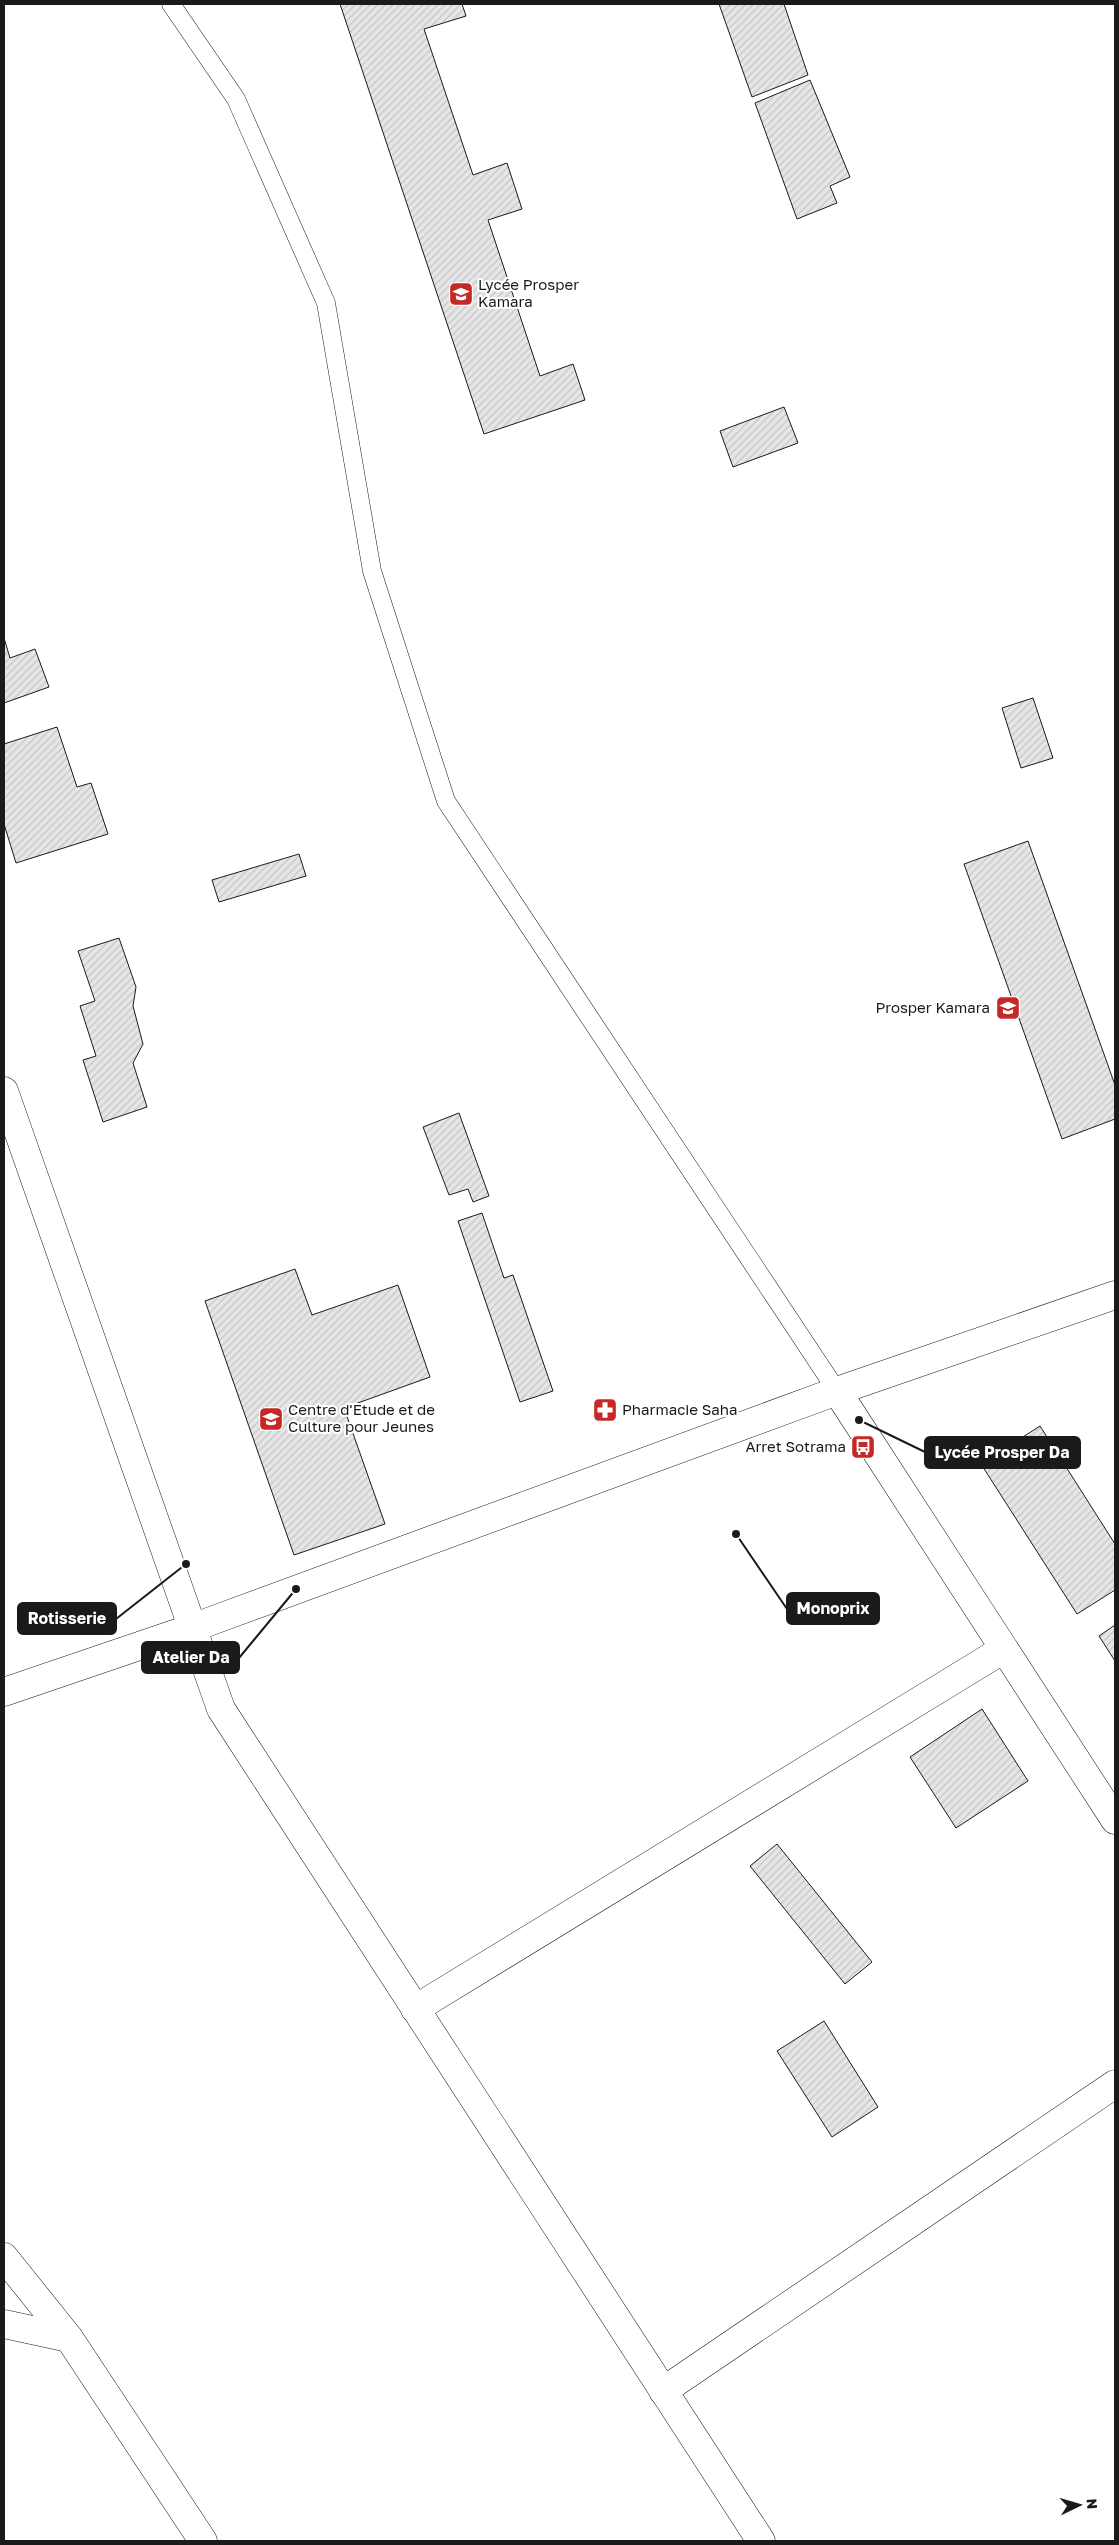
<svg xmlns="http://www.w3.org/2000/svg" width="1119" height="2545" font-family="'Golos Text',sans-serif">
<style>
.building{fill:url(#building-hatch);stroke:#1a1a1a}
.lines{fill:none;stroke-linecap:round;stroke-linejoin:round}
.service-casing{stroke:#1a1a1a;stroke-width:19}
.minor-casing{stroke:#1a1a1a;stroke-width:29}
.tertiary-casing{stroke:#1a1a1a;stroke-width:29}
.service{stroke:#fff;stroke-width:18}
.minor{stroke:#fff;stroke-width:28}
.tertiary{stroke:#fff;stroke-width:28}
.labels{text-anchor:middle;stroke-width:4;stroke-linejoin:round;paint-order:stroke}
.poi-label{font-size:15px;fill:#1a1a1a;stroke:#fff;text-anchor:start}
.leader{fill:none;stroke:#1a1a1a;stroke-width:2}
.callout-dot{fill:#1a1a1a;stroke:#fff;stroke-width:2}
.callout{fill:#1a1a1a;stroke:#1a1a1a;stroke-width:2}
.callout-label{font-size:16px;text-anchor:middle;font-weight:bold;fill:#fff}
</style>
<defs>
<pattern id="building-hatch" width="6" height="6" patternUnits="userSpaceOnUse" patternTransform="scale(1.25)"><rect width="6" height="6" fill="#e6e6e6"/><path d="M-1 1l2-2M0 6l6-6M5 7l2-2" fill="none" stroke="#c5c5c5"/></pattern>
</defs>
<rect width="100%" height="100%" fill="#fff"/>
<g class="building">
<polygon points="340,4 462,4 466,16 424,29 473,175 507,163 522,209 488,220 540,376 573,364 585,400 484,434"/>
<polygon points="719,4 784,4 808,75 752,97"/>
<polygon points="810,80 850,177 830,186 837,203 797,219 755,103"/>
<polygon points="784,407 798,443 733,467 720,431"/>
<polygon points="4,638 10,658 35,649 49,687 4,703"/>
<polygon points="1033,698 1053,758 1021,768 1002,708"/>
<polygon points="57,727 77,787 91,783 108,834 16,863 4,824 4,744"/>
<polygon points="1028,841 1115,1085 1115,1119 1062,1139 964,864"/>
<polygon points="299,854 306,876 219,902 212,880"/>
<polygon points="119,938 136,987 133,1006 143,1044 133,1063 147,1107 103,1122 83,1060 96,1056 80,1006 95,1001 78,951"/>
<polygon points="459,1113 489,1196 473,1202 468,1189 449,1195 423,1127"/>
<polygon points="482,1213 504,1278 513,1275 553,1391 520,1402 458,1221"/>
<polygon points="295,1269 312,1315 398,1285 430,1377 344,1408 385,1524 294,1555 205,1301"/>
<polygon points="1040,1426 1115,1544 1115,1590 1077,1614 981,1464"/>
<polygon points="1115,1625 1115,1661 1099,1636"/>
<polygon points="982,1709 1028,1781 956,1828 910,1757"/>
<polygon points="777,1844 872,1962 845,1984 750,1866"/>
<polygon points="824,2021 878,2107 832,2137 777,2051"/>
</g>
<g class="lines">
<defs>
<polyline id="service" points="171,4 236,99 326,303 372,571 446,801 837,1391"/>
<g id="minor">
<polyline points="4,1091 221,1709 761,2541"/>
<polyline points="837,1391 1115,1295"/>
<polyline points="415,2009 1004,1649"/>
<polyline points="4,2257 69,2338 203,2541"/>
<polyline points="4,2324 69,2338"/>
<polyline points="663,2391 1115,2084"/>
</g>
<polyline id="tertiary" points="4,1692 192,1628 837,1391 1115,1820"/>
</defs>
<use href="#service" class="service-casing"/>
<use href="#minor" class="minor-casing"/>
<use href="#tertiary" class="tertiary-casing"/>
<use href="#service" class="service"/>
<use href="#minor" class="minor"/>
<use href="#tertiary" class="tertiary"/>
</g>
<defs>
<symbol id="school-square" viewBox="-11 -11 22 22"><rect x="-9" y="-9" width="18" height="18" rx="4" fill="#c62828" stroke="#fff"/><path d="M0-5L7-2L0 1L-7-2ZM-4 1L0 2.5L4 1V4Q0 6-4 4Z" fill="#fff"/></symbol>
<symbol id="pharmacy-square" viewBox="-11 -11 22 22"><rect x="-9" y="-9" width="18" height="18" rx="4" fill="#c62828" stroke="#fff"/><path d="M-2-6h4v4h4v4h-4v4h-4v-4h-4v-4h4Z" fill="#fff"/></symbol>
<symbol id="bus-square" viewBox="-11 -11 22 22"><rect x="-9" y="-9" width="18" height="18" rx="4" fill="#c62828" stroke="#fff"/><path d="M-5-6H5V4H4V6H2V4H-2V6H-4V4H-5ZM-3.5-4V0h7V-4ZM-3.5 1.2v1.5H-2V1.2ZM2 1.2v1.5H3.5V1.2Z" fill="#fff"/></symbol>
</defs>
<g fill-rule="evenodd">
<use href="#school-square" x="447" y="280" width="28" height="28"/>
<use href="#school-square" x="994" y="994" width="28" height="28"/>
<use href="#pharmacy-square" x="591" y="1396" width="28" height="28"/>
<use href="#school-square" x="257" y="1405" width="28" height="28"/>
<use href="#bus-square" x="849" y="1433" width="28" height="28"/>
</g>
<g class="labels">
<g class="poi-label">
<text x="478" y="290">Lycée Prosper<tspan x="478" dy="17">Kamara</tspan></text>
<text x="990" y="1013" text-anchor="end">Prosper Kamara</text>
<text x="288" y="1415">Centre d'Etude et de<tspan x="288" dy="17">Culture pour Jeunes</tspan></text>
<text x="622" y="1415">Pharmacie Saha</text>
<text x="846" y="1452" text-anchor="end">Arret Sotrama</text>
</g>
</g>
<path class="leader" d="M859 1420L925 1452M736 1534L787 1609M186 1564L116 1619M296 1589L239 1658"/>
<g class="callout-dot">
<circle cx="859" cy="1420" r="5"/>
<circle cx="736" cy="1534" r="5"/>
<circle cx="186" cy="1564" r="5"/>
<circle cx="296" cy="1589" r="5"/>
</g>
<g class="callout">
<rect x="925" y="1437" width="155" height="31" rx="5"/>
<rect x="787" y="1593" width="92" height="31" rx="5"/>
<rect x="18" y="1603" width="98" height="31" rx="5"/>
<rect x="142" y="1642" width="97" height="31" rx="5"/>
</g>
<g class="callout-label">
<text x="1002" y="1458">Lycée Prosper Da</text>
<text x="833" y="1614">Monoprix</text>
<text x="67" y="1624">Rotisserie</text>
<text x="191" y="1663">Atelier Da</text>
</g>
<rect width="1119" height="2545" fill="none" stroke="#1a1a1a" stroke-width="10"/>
<g transform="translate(1079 2505) rotate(85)" stroke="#ffffff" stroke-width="4" paint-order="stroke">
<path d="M0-4L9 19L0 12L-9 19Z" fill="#1a1a1a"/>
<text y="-8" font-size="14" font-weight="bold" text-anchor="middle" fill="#1a1a1a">N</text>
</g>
</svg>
